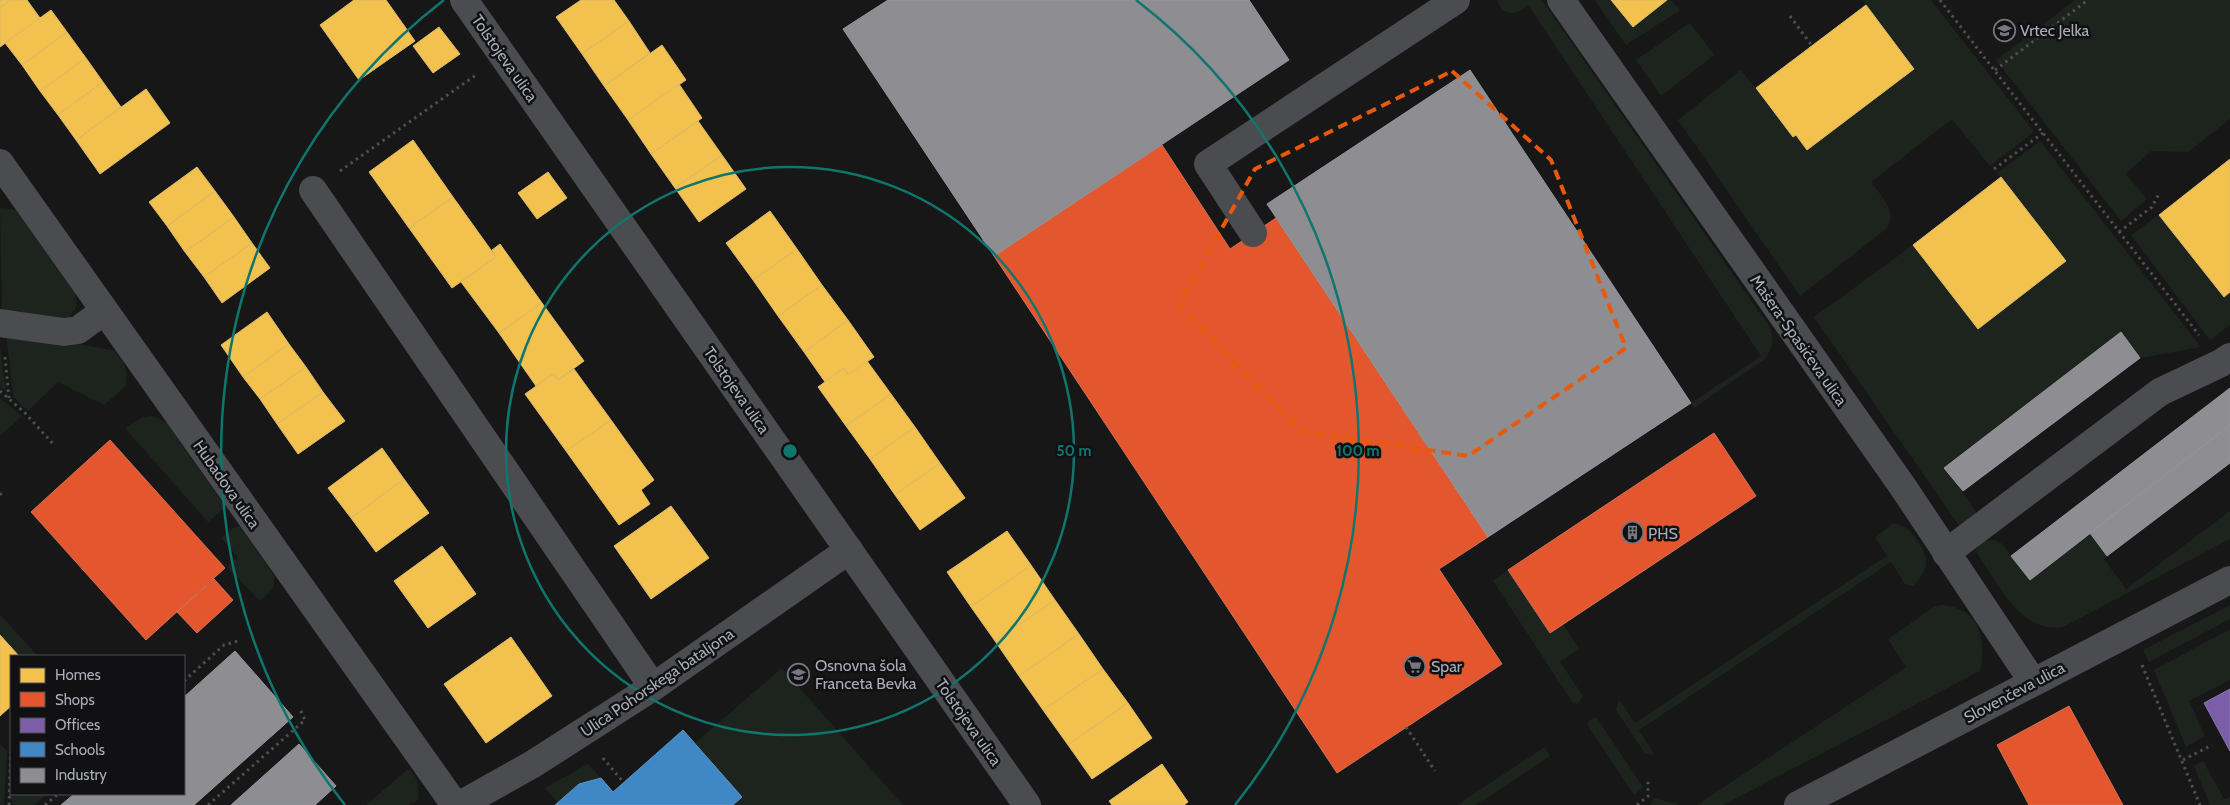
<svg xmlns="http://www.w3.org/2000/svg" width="2230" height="805" font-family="Cabin,sans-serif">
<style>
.green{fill:#1d241e}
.homes{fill:#f2c14e;stroke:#dcbb6e}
.shops{fill:#e4572e;stroke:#d27157}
.offices{fill:#7b5ea7;stroke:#8876ac}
.schools{fill:#3f88c5;stroke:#5e93c1}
.industry{fill:#8d8d92;stroke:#95979d}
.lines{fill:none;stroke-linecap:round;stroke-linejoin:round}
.path{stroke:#4d4e52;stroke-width:3;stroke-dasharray:2.5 4;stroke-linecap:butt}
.minor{stroke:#4b4c50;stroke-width:28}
.marked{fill:none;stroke:#e8590c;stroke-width:4;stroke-dasharray:10 6;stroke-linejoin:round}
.ring{fill:none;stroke:#0f766e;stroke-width:2.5}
.labels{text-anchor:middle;stroke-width:5;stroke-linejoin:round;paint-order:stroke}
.poi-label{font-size:16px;fill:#a8adb8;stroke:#111113;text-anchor:start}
.street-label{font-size:16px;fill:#a8adb8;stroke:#111113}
.centre{fill:#0f766e;stroke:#111113;stroke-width:2.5}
.ring-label{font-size:15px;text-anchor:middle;font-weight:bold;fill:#0f766e;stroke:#111113;stroke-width:5;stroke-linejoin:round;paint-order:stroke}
</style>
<rect width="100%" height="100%" fill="#171717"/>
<g class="green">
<path d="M1497 0H1542L1771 329C1774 341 1772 349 1765 359L1694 408 1691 403 1761 356 1528 5C1517 16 1503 17 1497 0Z"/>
<polygon points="1595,0 1611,0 1633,27 1667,0 1670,0 1680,10 1626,45"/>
<path d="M1862 0H1931L2034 132 1990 166 1952 119 1871 182C1881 196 1899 212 1886 229L1800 296 1678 120 1741 70 1793 137 1796 135 1807 150 1914 69Z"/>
<polygon points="2075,0 2230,0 2230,119 2188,152 2151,151 2126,174 2147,199 2121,221 1996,60"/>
<polygon points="1690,23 1714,55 1661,96 1636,60"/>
<polygon points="2040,141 2201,347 2140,358 2120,333 1945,467 1978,515 1960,527 1814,317 1913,245 1978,329 2066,261 1997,173"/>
<polygon points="0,208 15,209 75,293 77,305 68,319 2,314"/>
<polygon points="2159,215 2224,297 2230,292 2230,325 2210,340 2131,235"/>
<path d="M6 332 113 350C125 360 128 371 126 386L104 405 58 382 28 411 13 396Z"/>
<polygon points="0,346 6,391 0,387"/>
<polygon points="0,398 22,416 0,436"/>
<polygon points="151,416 158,418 167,423 222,502 222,510 208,522 125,428 143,417"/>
<path d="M2230 511V539L2063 627C2021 635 1995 579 1975 550L1983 541 1995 540 2001 543 2030 580 2090 533 2107 556 2104 559 2126 589Z"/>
<path d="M1893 523C1905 526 1911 530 1918 541 1930 559 1929 570 1913 586L1905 584 1891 562 1639 730 1654 754 1651 755 1644 752 1616 710 1619 699 1635 723 1887 556 1875 538Z"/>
<polygon points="236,526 240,527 275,577 273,588 260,601 227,567 238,557 221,538"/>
<polygon points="1508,570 1550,633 1563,624 1579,649 1560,662 1583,696 1578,704 1573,703 1493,581"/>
<path d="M1941 605C1979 607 1987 638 1980 671L1723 805H1697L1906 667 1888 639 1934 607Z"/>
<polygon points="2230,605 2230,619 2149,662 2143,650"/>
<polygon points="0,615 38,656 19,656 0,635"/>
<polygon points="2230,629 2230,680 2189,701 2205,736 2186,747 2154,670"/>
<polygon points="782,668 903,805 733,805 742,797 695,743"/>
<polygon points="1594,718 1597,718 1643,787 1634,795 1588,726 1589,721"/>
<polygon points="0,744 7,751 4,805 0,805"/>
<polygon points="1545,747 1550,756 1476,805 1457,805"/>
<polygon points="2203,761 2224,799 2230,797 2230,805 2210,805 2194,766"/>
<polygon points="588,764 601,778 558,802 545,788"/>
<path d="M407 770H410C419 778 419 789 418 800L408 805H366Z"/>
<polygon points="11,792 11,794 47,794 34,805 14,805 11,801"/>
<polygon points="1654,798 1680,805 1650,805"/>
</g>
<g class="homes">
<polygon points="0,0 10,0 0,8"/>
<polygon points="10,0 27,0 40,18 0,47 0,8"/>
<polygon points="354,0 386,0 415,41 359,80 320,25"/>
<polygon points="581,0 614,0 629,21 582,54 556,17"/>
<polygon points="1611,0 1667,0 1633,27"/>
<polygon points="1866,5 1914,69 1807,150 1796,135 1793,137 1756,88"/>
<polygon points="51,10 67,32 22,65 5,43"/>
<polygon points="629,21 650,53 604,86 582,54"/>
<polygon points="439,27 460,54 433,73 413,46"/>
<polygon points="67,32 86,58 40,91 22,65"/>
<polygon points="662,45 686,80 628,120 604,86"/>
<polygon points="86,58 103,82 58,115 40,91"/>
<polygon points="103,82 121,107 76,140 58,115"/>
<polygon points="679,84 702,118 651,154 628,120"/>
<polygon points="146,89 170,123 100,174 76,140"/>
<polygon points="698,121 722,155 675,188 651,154"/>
<polygon points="413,140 453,197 409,228 369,172"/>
<polygon points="722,155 746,189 699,222 675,188"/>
<polygon points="2230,159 2230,292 2224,297 2159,215"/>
<polygon points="197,167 215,191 167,226 149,202"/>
<polygon points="548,172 567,198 537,219 518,193"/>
<polygon points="2001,177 2066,261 1978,329 1913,245"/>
<polygon points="215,191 234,217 185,252 167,226"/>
<polygon points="453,197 496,257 452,288 409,228"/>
<polygon points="770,211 797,249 753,280 726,243"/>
<polygon points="234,217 252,243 204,277 185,252"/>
<polygon points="252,243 270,268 222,303 204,277"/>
<polygon points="500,244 542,303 499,333 461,282 496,257 492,250"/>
<polygon points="797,249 822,285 778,316 753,280"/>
<polygon points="822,285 848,320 804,352 778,316"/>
<polygon points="542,303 584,361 558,380 553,374 536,386 499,333"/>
<polygon points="267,312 289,344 243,377 221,345"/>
<polygon points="848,320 874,357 848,375 844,368 825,382 804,352"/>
<polygon points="289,344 306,367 260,399 243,377"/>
<polygon points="867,361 891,394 846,426 818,387 844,368 848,375"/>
<polygon points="306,367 323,392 277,424 260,399"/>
<polygon points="574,369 611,420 566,451 525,394 553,374 558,380"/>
<polygon points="323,392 345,421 298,454 277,424"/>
<polygon points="891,394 915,427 870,459 846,426"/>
<polygon points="611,420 654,480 641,490 650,504 619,525 566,451"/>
<polygon points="915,427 940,463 895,495 870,459"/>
<polygon points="382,448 404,479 351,518 328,488"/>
<polygon points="940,463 965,498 920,530 895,495"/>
<polygon points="404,479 429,513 376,552 351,518"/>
<polygon points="671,506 709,558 651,599 614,546"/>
<polygon points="1007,531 1031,565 971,607 947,572"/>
<polygon points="442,546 476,594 428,628 394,581"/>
<polygon points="1031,565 1055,600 995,641 971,607"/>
<polygon points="1055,600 1079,634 1019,676 995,641"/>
<polygon points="1079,634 1103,669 1043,710 1019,676"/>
<polygon points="0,635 19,656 11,656 11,706 0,716"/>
<polygon points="511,637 552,696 486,743 444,684"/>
<polygon points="1103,669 1128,703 1068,745 1043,710"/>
<polygon points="1128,703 1152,738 1092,779 1068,745"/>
<polygon points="1162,764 1188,802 1184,805 1112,805 1109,801"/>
</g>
<g class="shops">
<polygon points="1162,145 1230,249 1276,218 1488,537 1439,569 1502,664 1337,773 994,256"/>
<polygon points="1714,433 1756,496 1550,633 1508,570"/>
<polygon points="110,440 225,568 146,640 31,512"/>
<polygon points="214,579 233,600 197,633 177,612"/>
<polygon points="2069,706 2123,805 2029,805 1997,745"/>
</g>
<polygon class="offices" points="2230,689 2230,751 2204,703"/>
<polygon class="schools" points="683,730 742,797 733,805 555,805 579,784 601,778 613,792"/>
<g class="industry">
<polygon points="888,0 1249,0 1289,60 994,256 843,29"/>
<polygon points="1470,70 1691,403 1488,537 1267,204"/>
<polygon points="2121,332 2140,358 1963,491 1944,468"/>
<polygon points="2230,388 2230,425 2030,580 2011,556"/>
<polygon points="2230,425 2230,463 2107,556 2090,533"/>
<polygon points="235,651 293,717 194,805 61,805 74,794 184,794 184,697"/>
<polygon points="299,744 336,786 315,805 231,805"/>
</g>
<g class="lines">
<g class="path">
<polyline points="1940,0 2199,335"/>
<polyline points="1790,16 1812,46"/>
<polyline points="1995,70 2088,0"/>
<polyline points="1994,169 2043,133"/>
<polyline points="340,171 476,75"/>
<polyline points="2119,232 2152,207 2160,192"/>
<polyline points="5,357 9,398"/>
<polyline points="0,391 25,413 55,446"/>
<polyline points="0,493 2,496"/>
<polyline points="2142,665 2200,805"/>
<polyline points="184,681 224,645 238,641"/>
<polyline points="1406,727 1435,771"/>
<polyline points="603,758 624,783"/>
<polyline points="2183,760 2212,745"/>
<polyline points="9,805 11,752"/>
<polyline points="45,805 58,794"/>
<polyline points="208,805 305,720 300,709"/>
<polyline points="1637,805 1648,796 1648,778"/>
</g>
<g class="minor">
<polyline points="464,0 1027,805"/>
<polyline points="1561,0 1903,487 2033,682"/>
<polyline points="0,163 455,805"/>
<polyline points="313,190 653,687"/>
<polyline points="1253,233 1208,164 1456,0"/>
<polyline points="0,323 64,332 78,330 104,311"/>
<polyline points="1946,553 2160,392 2221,363 2230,357"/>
<polyline points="460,805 533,764 653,687 849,550"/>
<polyline points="1798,805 2230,580"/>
</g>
</g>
<path class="marked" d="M1452 71 1551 160 1626 348 1468 456 1301 431 1179 305 1255 169Z"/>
<g class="ring">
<circle cx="790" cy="451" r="284"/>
<path d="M345 805A568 568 0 0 1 444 0M1136 0A568 568 0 0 1 1235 805"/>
</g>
<defs>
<symbol id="school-ring" viewBox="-11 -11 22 22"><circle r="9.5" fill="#111113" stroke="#757880" stroke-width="1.5"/><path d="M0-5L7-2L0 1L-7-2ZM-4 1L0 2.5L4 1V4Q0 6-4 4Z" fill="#757880"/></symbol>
<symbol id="building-ring" viewBox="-11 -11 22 22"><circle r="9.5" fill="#111113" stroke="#757880" stroke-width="1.5"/><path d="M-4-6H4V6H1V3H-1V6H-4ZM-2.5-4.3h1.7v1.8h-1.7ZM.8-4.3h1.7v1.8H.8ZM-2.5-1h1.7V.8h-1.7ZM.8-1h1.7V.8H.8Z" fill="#757880"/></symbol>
<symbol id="supermarket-ring" viewBox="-11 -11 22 22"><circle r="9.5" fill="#111113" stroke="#757880" stroke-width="1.5"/><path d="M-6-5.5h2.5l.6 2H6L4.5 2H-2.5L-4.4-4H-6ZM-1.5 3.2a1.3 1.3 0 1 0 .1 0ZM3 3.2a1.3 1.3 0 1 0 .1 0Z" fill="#757880"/></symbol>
</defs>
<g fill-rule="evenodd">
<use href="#school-ring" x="1992" y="18" width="25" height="25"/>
<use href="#building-ring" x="1620" y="520" width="25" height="25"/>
<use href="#supermarket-ring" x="1402" y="654" width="25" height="25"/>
<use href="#school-ring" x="786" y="662" width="25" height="25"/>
</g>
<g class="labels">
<g class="poi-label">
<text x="2020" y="36">Vrtec Jelka</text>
<text x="1648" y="539">PHS</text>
<text x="815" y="671">Osnovna šola<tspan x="815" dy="18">Franceta Bevka</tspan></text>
<text x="1431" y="672">Spar</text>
</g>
<g class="street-label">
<text transform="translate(505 58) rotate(55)" y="6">Tolstojeva ulica</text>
<text transform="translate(1799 340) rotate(55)" y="6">Mašera-Spasićeva ulica</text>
<text transform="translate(737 390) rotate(55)" y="6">Tolstojeva ulica</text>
<text transform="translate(227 484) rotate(55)" y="6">Hubadova ulica</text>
<text transform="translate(657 682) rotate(-34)" y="6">Ulica Pohorskega bataljona</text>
<text transform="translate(2014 692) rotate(-28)" y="6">Slovenčeva ulica</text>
<text transform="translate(969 722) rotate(55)" y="6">Tolstojeva ulica</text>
</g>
</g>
<circle cx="790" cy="451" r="8" class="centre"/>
<g class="ring-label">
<text x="1074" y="456">50 m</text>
<text x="1358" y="456">100 m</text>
</g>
<rect x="10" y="655" width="175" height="140" fill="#111113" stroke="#4d4f55"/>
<rect x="20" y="668" width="25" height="15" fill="#f2c14e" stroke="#4d4f55"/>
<text x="55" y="680" font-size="15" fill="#a8adb8">Homes</text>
<rect x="20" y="692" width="25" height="15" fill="#e4572e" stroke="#4d4f55"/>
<text x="55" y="705" font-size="15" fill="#a8adb8">Shops</text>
<rect x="20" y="718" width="25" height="15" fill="#7b5ea7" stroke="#4d4f55"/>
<text x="55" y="730" font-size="15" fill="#a8adb8">Offices</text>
<rect x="20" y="742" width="25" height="15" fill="#3f88c5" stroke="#4d4f55"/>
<text x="55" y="755" font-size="15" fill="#a8adb8">Schools</text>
<rect x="20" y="768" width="25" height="15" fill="#8d8d92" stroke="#4d4f55"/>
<text x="55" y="780" font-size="15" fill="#a8adb8">Industry</text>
</svg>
